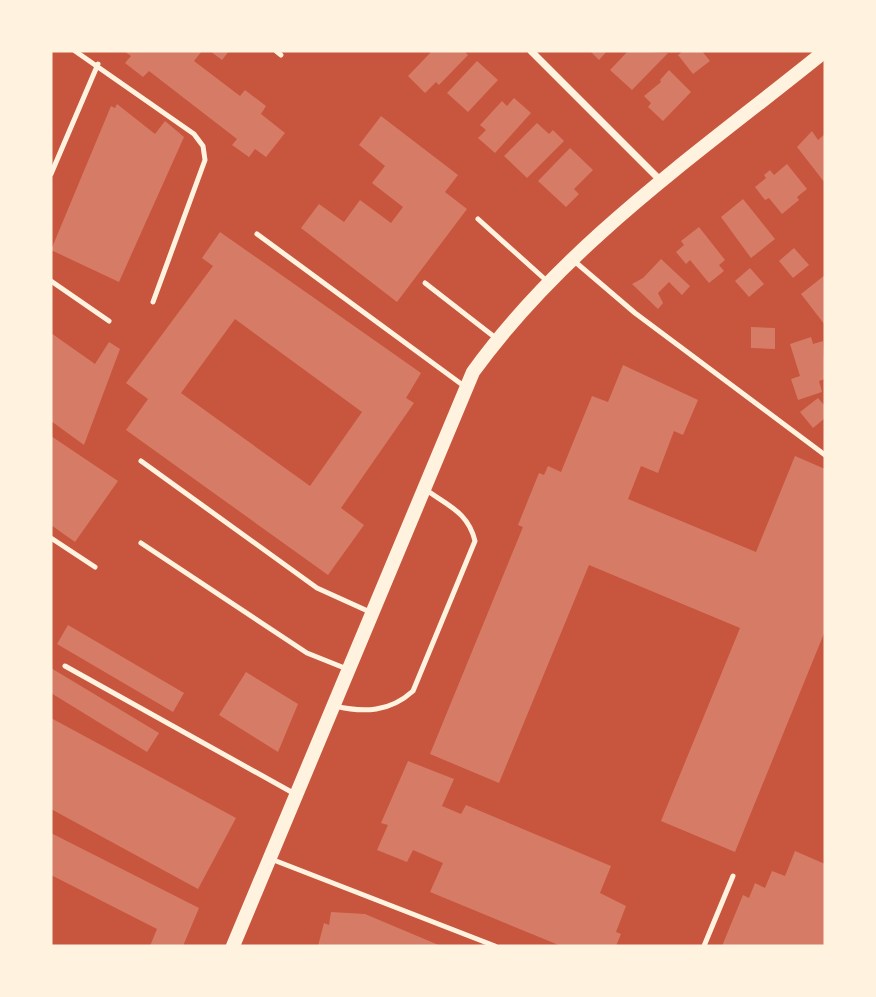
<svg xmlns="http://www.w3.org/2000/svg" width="876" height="997" font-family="Bitter,serif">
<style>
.building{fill:#d67c66;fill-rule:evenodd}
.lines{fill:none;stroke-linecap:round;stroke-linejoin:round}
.service{stroke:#fff3e0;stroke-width:5}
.minor{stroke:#fff3e0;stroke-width:7}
.secondary{stroke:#fff3e0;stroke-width:14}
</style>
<rect width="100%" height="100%" fill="#c8553d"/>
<g class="building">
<polygon points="124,51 202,51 194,61 240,96 245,90 266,106 261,114 285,133 266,157 255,149 249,157 232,145 237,139 149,71 143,77 125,63 131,56"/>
<polygon points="210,51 229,51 222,60"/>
<polygon points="432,51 464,51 468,55 439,85 436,82 425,93 408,76"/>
<polygon points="590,51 607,51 599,60"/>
<polygon points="628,51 668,53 632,90 610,70"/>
<polygon points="683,51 702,51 710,61 693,74 678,55"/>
<polygon points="477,61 498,80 468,112 447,93"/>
<polygon points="669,70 691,92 663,121 648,107 651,103 644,96 661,82 660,80"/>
<polygon points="514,98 531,113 495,153 478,138 486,130 480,125 502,101 507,106"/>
<polygon points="117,104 155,134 165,121 184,137 119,282 51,250 111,106 115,108"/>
<polygon points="381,116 458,175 445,192 467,209 397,302 301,228 319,204 344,222 360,200 391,223 403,207 372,183 385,166 359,145"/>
<polygon points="537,123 549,134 553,130 564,141 527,178 504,156"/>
<polygon points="812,131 818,140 825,134 825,183 797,147"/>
<polygon points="570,148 593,170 574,189 579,194 566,207 538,181"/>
<polygon points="787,164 807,189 797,197 799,200 782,214 769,198 765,200 755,187 766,178 764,175 770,170 774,175"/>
<polygon points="743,199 775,239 751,258 721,217"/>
<polygon points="699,227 725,260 719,265 724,271 709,283 690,260 686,264 676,252 684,245 681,241"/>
<path d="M220 232 421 373 406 398 414 403 341 508 364 525 328 575 126 430 148 399 126 383 213 266 202 258ZM235 319 362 412 310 486 181 393Z"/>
<polygon points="794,248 809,265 793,278 779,261"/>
<polygon points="661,259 690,286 682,295 669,282 658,293 663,303 658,309 632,284 643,278"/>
<polygon points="750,268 764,284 749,297 735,281"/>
<polygon points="825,275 825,325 801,294"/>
<polygon points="751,327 775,328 775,349 751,348"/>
<polygon points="51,333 95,364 109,342 120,349 84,445 51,421"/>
<polygon points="811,337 813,344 823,341 825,379 819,381 822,392 798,400 791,379 800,376 790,344"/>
<polygon points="623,365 698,400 683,435 674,431 658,473 641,466 628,499 756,552 795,456 825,469 825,631 735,852 661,821 740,628 589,565 499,783 430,754 523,527 518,525 539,473 544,475 548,466 561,472 592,396 608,402"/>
<polygon points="818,398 825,406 825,418 813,428 800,412"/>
<polygon points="51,436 118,481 75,542 51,525"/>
<polygon points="68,625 184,693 173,712 57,644"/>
<polygon points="51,668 159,733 147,752 51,693"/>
<polygon points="246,672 298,704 278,752 219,715"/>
<polygon points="51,718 236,818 198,889 51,809"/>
<polygon points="408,761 454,779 442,806 461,814 466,805 611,866 600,893 626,906 616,932 621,934 616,946 561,946 430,892 443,863 413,850 407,862 377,850 388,825 381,823"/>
<polygon points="51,833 199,908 183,946 150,946 157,929 51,875"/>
<polygon points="795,851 825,864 825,946 722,946 743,895 749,898 755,883 765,888 772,871 785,876"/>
<polygon points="331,912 365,914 441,946 318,946 324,923 329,925"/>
</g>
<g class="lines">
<g class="service">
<polyline points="75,51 194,134 203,146 205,160 153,302"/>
<polyline points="276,51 281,55"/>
<polyline points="51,174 98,64"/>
<polyline points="478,219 548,282"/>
<polyline points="257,234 464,386"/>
<polyline points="573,260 635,313 825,455"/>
<polyline points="51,281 109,321"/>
<polyline points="425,283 497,339"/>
<polyline points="141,461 317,588 370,612"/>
<polyline points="51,538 95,567"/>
<polyline points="141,543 307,653 347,669"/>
<polyline points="65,666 295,794"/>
<path d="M335 706C364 713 390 712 413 691L475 541C468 512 448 506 425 489"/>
<polyline points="271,859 495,946"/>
<polyline points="704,946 733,876"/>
</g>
<polyline class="minor" points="531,51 662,182"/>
<path class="secondary" d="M233 946 473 372C566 243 703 150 825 51"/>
</g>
<rect width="876" height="997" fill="none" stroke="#fff3e0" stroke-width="105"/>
</svg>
